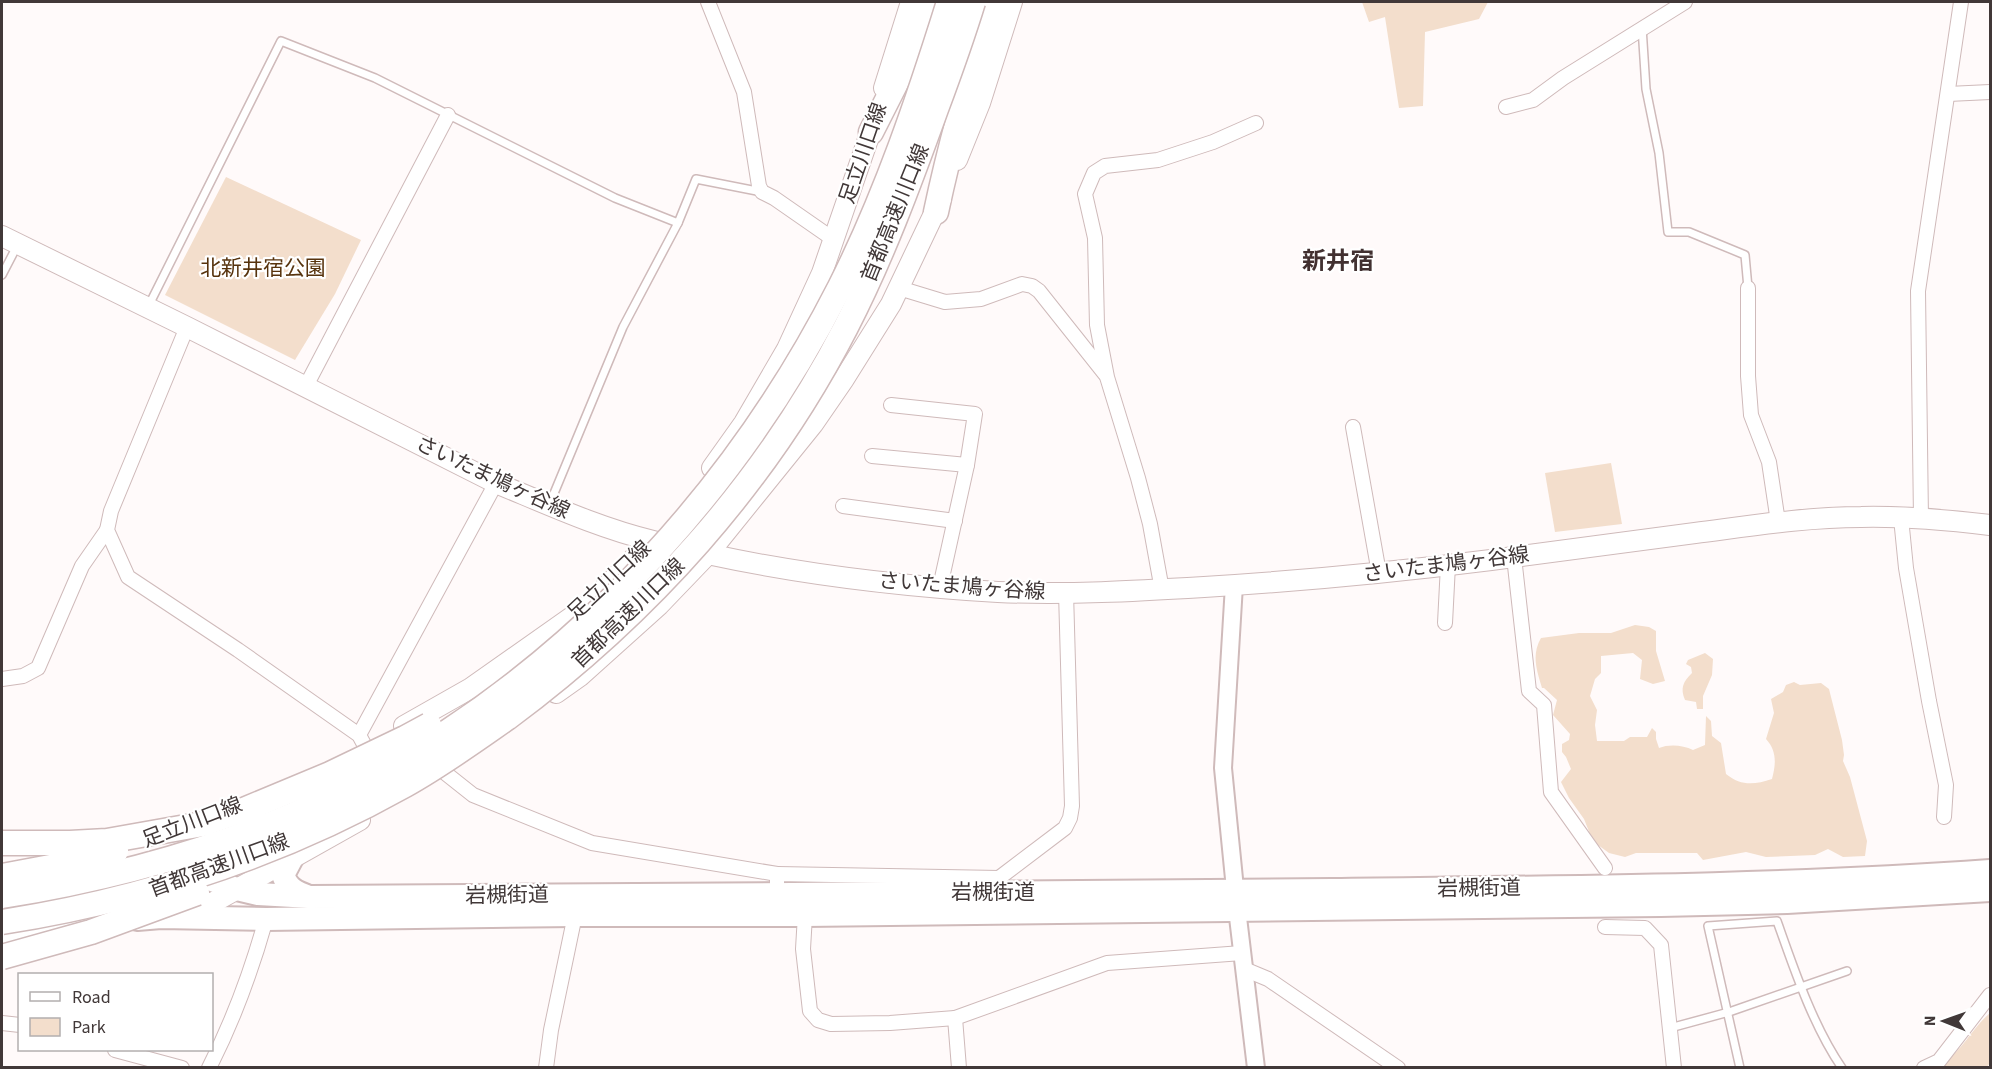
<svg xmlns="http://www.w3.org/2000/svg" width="1992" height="1069" font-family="'Source Sans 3','Noto Sans JP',sans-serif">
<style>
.green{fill:#f3decc}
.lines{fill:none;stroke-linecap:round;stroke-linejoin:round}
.service-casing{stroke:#cfbaba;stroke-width:10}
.minor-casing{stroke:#cfbaba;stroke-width:16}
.tertiary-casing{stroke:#cfbaba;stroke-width:20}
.secondary-casing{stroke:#cfbaba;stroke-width:22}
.trunk-casing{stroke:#cfbaba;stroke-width:26}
.motorway-casing{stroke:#cfbaba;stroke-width:27}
.service{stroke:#fff;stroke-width:7}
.minor{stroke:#fff;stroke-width:14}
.tertiary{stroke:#fff;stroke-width:16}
.secondary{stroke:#fff;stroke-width:20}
.trunk{stroke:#fff;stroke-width:22}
.motorway{stroke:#fff;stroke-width:24}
.motorway-bridge-casing{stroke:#cfbaba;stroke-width:27;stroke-linecap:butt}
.motorway-bridge{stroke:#fff;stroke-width:24}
.labels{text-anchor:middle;stroke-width:4.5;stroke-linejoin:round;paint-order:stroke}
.street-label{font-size:21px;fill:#413838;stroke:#fff}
.park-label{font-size:21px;fill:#57330d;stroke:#fff}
.quarter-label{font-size:24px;font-weight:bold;fill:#423131;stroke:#fff}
</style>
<rect width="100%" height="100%" fill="#fffafa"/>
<g class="green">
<polygon points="1362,2 1488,2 1479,19 1425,32 1423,106 1399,108 1385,17 1369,22"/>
<polygon points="226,177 361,240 335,294 295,360 165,295"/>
<polygon points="1611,463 1622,524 1555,532 1545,473"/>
<path d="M1635 625 1649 627 1656 631V651L1665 681 1653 684 1640 679 1642 660 1633 653 1601 656V673L1595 679 1590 696 1597 710 1595 725 1597 741H1624L1630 737H1647L1652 728 1656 732V739L1659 748C1669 744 1683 745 1693 750L1705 745 1706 716 1711 721 1712 736 1721 743 1726 774C1741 786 1754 785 1772 779 1776 764 1777 751 1766 739L1774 713 1771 699 1783 692 1786 685 1794 682 1800 685 1821 683 1829 689 1831 697 1842 740 1844 755 1843 761 1850 777 1867 841 1865 856 1843 857 1828 849 1815 855 1766 857 1746 852 1703 860 1697 853H1636L1625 857 1609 853 1598 845 1590 834 1584 819 1569 798 1561 782 1571 769 1566 757 1562 752V744L1569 740 1570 734 1553 715 1557 700 1544 688H1542C1537 671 1531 655 1541 638L1579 633H1611Z"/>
<path d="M1705 653 1713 659 1712 675 1703 696V709H1697L1696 702 1685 700C1680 688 1683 682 1692 673L1691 667 1686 664 1688 660Z"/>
<path d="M1990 1013V1063L1987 1067 1935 1068C1961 1055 1970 1030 1990 1013Z"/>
</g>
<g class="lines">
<defs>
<g id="service">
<polyline points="1642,27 1646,89 1659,153 1668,232 1689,232 1745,255 1748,288"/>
<polyline points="2,275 17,246"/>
<polyline points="149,305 281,41 375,78 615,198 678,223"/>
<polyline points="550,503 623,327 678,223 696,179 762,192"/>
<polyline points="1670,1028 1729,1012 1847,971"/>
<path d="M1740 1068 1708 926 1777 921C1794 969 1813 1026 1842 1068"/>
</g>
<g id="minor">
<polyline points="708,2 744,92 759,186 762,192 774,198 833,239"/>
<polyline points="1948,94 1990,92"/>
<polyline points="1506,107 1533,100 1563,78 1685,2"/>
<polyline points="899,288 945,302 981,299 1022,284 1032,286 1039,291 1105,374"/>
<polyline points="1748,288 1748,376 1751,415 1769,462 1778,522"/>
<polyline points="187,327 111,511 107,530 128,577 238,650 359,735 366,748"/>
<polyline points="306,386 448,115"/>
<polyline points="891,405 975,414 967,465 940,587"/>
<polyline points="1353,427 1379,573"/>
<polyline points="872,456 967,465"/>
<polyline points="843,506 955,521"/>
<polyline points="1901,518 1906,568 1929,701 1946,785 1944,817"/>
<polyline points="1921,519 1918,291 1961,2"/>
<polyline points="1514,557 1529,691 1544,705 1551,792 1605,868"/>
<polyline points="1162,590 1150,524 1138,478 1107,377 1097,325 1095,238 1085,194 1094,173 1105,166 1158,160 1213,142 1256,123"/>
<polyline points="1445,623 1448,565"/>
<polyline points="2,679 23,676 38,668 82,566 107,530"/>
<polyline points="359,735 496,483"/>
<polyline points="444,772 473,795 592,843 777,874"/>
<polyline points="777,894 777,874 999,878 1065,828 1070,818 1072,806 1066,592"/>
<polyline points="805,915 803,949 810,1011 818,1020 831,1024 890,1023 955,1018"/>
<polyline points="1605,927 1645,928 1661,945 1674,1068"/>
<polyline points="1244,969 1268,979 1398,1068"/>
<polyline points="2,1023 20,1025"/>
<polyline points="115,1050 182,1068"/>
<path d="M209 1068C233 1021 252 969 266 919"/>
<polyline points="546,1068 551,1030 575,915"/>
<polyline points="959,1068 955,1018 1107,963 1242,953"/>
<polyline points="1924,1068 1939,1061 1990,995"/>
</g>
<polyline id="tertiary" points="1234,585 1223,768 1237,909 1256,1068"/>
<g id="secondary">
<polyline points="884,88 911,2"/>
<polyline points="957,160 980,103 1012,2"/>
<path d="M2 236 187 327 496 483C547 504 599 528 653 541 765 570 882 585 998 592 1067 595 1136 591 1204 587 1300 581 1396 572 1491 560 1559 551 1627 542 1695 533 1750 526 1806 517 1861 517 1905 516 1948 520 1990 525"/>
<polyline points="712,468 744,423 787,349 822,273 875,119"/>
<polyline points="556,693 580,676 659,605 708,554 813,424 844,379 891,304 941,199"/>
<polyline points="404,726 471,688 586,607 644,548"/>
<polyline points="176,913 214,902 360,820"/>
</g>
<g id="trunk">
<path d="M292 858 283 875C288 889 296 892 309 897"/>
<path d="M189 872 237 889 258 894 311 897C651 894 992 894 1332 890 1552 887 1771 887 1990 871"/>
<polyline points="137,919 161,917 266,919 575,915 805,915 1661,905 1787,902 1990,890"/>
<polyline points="2,937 48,928 98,923"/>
</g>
<g id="motorway">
<polyline points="871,132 907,61 931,2"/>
<path d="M936 212C951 141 971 71 993 2"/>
</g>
</defs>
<use href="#service" class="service-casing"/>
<use href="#minor" class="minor-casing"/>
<use href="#tertiary" class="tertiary-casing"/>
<use href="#secondary" class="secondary-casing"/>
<use href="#trunk" class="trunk-casing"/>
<use href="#motorway" class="motorway-casing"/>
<use href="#service" class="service"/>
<use href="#minor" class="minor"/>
<use href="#tertiary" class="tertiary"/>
<use href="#secondary" class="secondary"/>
<use href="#trunk" class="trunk"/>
<use href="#motorway" class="motorway"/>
<defs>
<g id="motorway-bridge">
<polyline points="2,843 70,843 107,841 203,824 246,809 330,774 405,738 429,725"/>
<polyline points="2,876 61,865 116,851"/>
<path d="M2 896C102 880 202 854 295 814 532 712 724 515 840 287 886 196 919 98 949 2"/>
<path d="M2 922C143 900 280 855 405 785 441 765 474 741 507 718 647 614 766 483 846 327 882 257 909 184 936 109 949 74 962 38 973 2"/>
<polyline points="2,957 91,932 197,893"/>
</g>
</defs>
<use href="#motorway-bridge" class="motorway-bridge-casing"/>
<use href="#motorway-bridge" class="motorway-bridge"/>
</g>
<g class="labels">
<g class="street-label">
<text transform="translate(863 153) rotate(-71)" y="7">足立川口線</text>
<text transform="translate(895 213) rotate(-68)" y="7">首都高速川口線</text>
<text transform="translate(493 477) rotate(25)" y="7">さいたま鳩ヶ谷線</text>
<text transform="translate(1446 564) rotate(-7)" y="7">さいたま鳩ヶ谷線</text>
<text transform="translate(609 580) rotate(-43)" y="7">足立川口線</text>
<text transform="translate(962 586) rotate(4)" y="7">さいたま鳩ヶ谷線</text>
<text transform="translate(628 613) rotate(-44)" y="7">首都高速川口線</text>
<text transform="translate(192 822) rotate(-21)" y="7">足立川口線</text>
<text transform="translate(219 865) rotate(-20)" y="7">首都高速川口線</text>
<text transform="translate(1479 888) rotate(-1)" y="7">岩槻街道</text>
<text x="993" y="899">岩槻街道</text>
<text transform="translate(507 895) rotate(-1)" y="7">岩槻街道</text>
</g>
<g class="park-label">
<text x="263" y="275">北新井宿公園</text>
</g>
<g class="quarter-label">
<text x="1338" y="269">新井宿</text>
</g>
</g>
<rect width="1992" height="1069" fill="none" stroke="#413838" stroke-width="6"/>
<rect x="18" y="973" width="195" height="78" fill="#ffffff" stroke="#b3afaf" stroke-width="1.5"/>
<rect x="30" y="992" width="30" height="9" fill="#ffffff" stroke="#b3afaf" stroke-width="1.5"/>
<text x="72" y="1003" font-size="18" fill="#413838">Road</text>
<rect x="30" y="1018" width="30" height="18" fill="#f3decc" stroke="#b3afaf" stroke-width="1.5"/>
<text x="72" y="1033" font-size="18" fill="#413838">Park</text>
<g transform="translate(1944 1021) rotate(271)" stroke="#ffffff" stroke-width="4.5" paint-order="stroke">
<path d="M0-4.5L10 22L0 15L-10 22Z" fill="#413838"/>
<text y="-9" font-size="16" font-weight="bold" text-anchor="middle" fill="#413838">N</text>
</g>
</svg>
